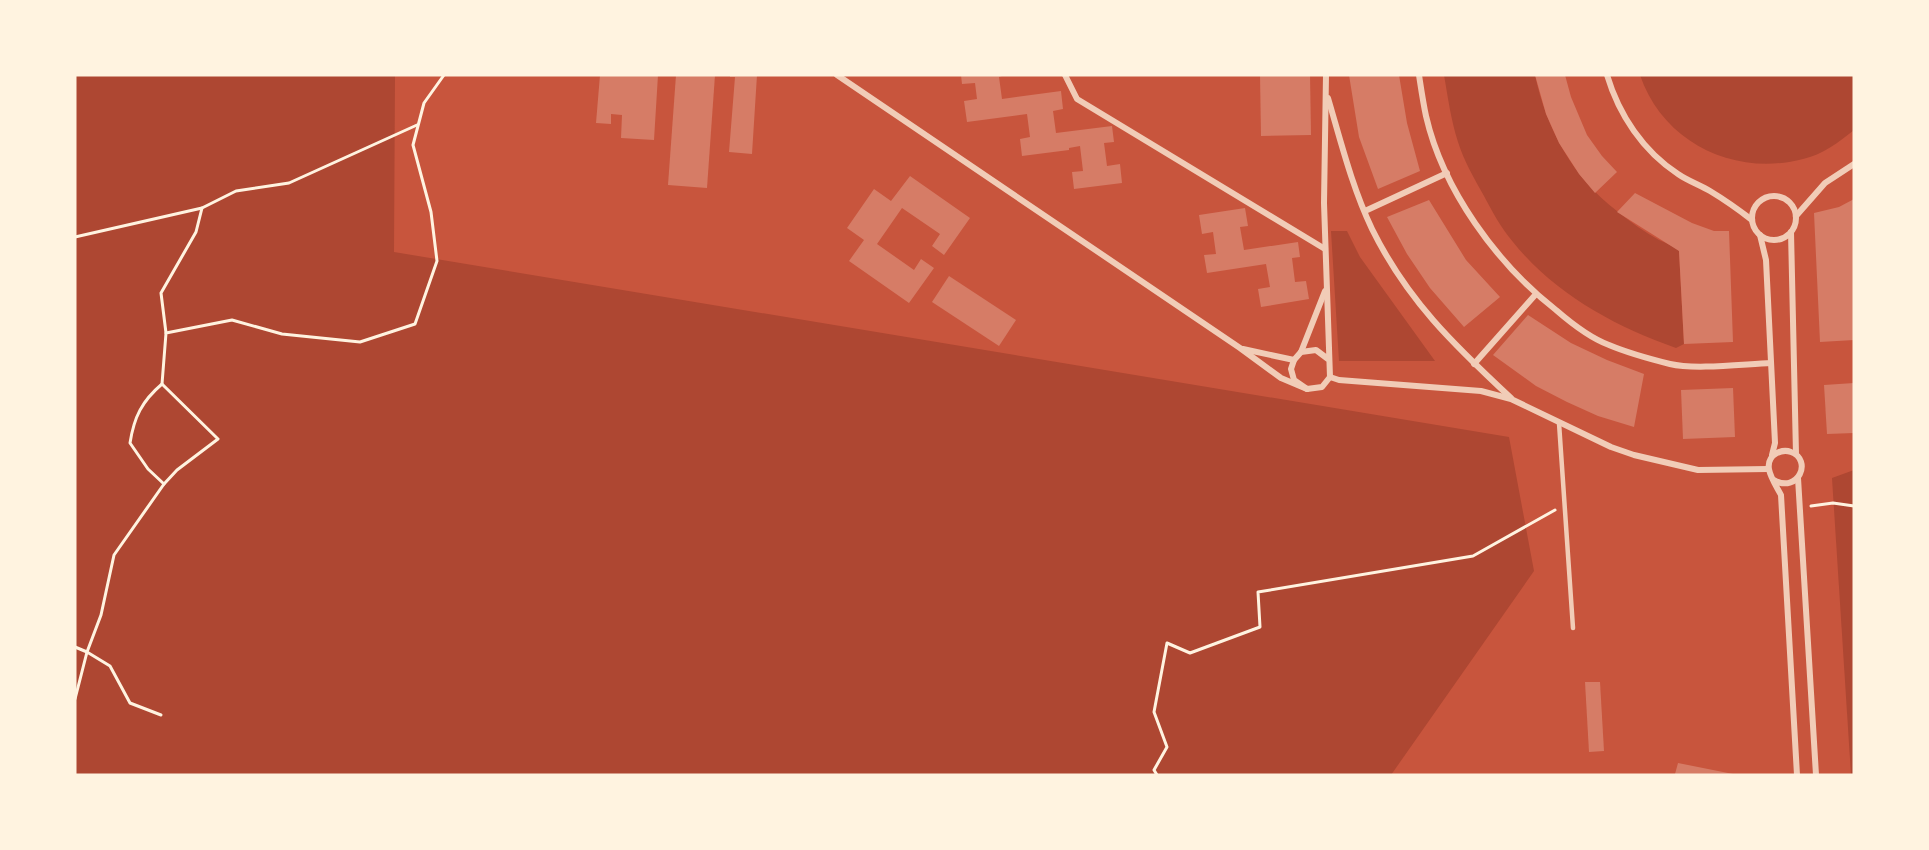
<svg xmlns="http://www.w3.org/2000/svg" width="1929" height="850" font-family="'Work Sans',sans-serif">
<style>
.green{fill:#ae4732}
.building{fill:#d67c66}
.lines{fill:none;stroke-linecap:round;stroke-linejoin:round}
.path{stroke:#fff3e0;stroke-width:3}
.service{stroke:#f1ccb7;stroke-width:4.5}
.minor{stroke:#f1ccb7;stroke-width:6}
</style>
<rect width="100%" height="100%" fill="#c8553d"/>
<g class="green">
<polygon points="75,75 395,75 394,252 1509,437 1534,571 1391,775 75,775"/>
<path d="M1444 75H1535C1546 128 1573 178 1617 211 1630 222 1645 232 1659 240 1666 243 1673 246 1679 251L1684 344 1676 348C1614 326 1555 294 1513 242 1501 228 1492 211 1484 196 1474 178 1464 161 1458 142 1451 120 1448 98 1444 75Z"/>
<path d="M1640 75H1854V130C1839 142 1822 155 1803 159 1735 177 1663 143 1640 75Z"/>
<polygon points="1331,231 1347,231 1360,257 1435,361 1339,361"/>
<polygon points="1854,470 1854,775 1851,775 1832,478"/>
</g>
<g class="building">
<polygon points="600,75 658,75 654,140 621,138 622,115 611,114 611,124 596,123"/>
<polygon points="676,75 715,75 707,188 668,185"/>
<polygon points="730,75 757,75 752,154 729,152 735,77 730,77"/>
<polygon points="961,75 1005,75 999,77 1002,99 1061,91 1063,109 1053,111 1056,133 1112,126 1114,142 1104,143 1107,166 1120,164 1122,183 1074,189 1072,172 1083,171 1080,146 1069,148 1069,150 1022,156 1020,139 1030,137 1027,114 967,122 964,101 977,99 975,83 962,84"/>
<polygon points="1260,75 1310,75 1311,135 1261,136"/>
<polygon points="1349,75 1399,75 1407,123 1420,171 1378,189 1359,137"/>
<polygon points="1535,75 1565,75 1571,97 1587,135 1602,156 1617,172 1595,193 1579,174 1559,143 1546,114"/>
<polygon points="910,176 970,218 944,255 932,246 940,234 902,208 877,244 914,270 921,259 934,268 909,303 849,261 864,240 847,228 874,189 891,201"/>
<polygon points="1635,193 1692,223 1714,231 1729,231 1733,342 1684,344 1679,251 1617,212"/>
<polygon points="1854,199 1854,340 1820,342 1814,213 1839,207"/>
<polygon points="1429,200 1466,260 1500,297 1464,327 1430,288 1407,254 1387,217"/>
<polygon points="1245,208 1248,226 1240,227 1244,250 1298,242 1300,257 1292,258 1295,282 1306,281 1309,299 1261,307 1258,289 1270,287 1266,264 1207,273 1204,255 1216,254 1213,232 1202,234 1199,215"/>
<polygon points="949,276 1016,320 999,346 932,302"/>
<polygon points="1528,315 1571,343 1607,360 1644,374 1634,427 1598,416 1567,402 1536,386 1493,355"/>
<polygon points="1854,383 1854,433 1827,434 1824,385"/>
<polygon points="1733,388 1735,437 1683,439 1681,390"/>
<polygon points="1585,682 1600,682 1604,751 1589,752"/>
<polygon points="1678,763 1733,774 1733,775 1675,774"/>
</g>
<g class="lines">
<g class="path">
<polyline points="75,237 202,208"/>
<polyline points="166,333 161,293 196,232 202,208 236,191 289,183 417,125"/>
<path d="M162 384C142 401 134 417 130 443L148 469 164 484"/>
<polyline points="1811,506 1833,503 1854,506"/>
<polyline points="75,647 87,652 101,615 114,555 164,484 177,470 218,439 162,384 166,333 232,320 282,334 360,342 415,324 437,261 431,212 413,145 424,103 444,75"/>
<polyline points="75,699 87,652 110,666 130,703 161,715"/>
<polyline points="1157,775 1154,770 1167,747 1154,712 1167,643 1190,653 1260,627 1258,592 1473,556 1555,510"/>
</g>
<polyline class="service" points="1559,423 1573,628"/>
<g class="minor">
<polyline points="837,75 1240,348 1281,378 1307,389"/>
<polyline points="1065,75 1077,99 1325,249"/>
<polyline points="1326,75 1324,203 1330,377 1322,387 1307,389 1294,380 1291,369 1294,360 1301,352 1316,350 1328,359"/>
<path d="M1419 75C1421 88 1423 102 1426 116 1443 190 1497 264 1556 310 1571 323 1590 338 1609 345 1628 353 1650 359 1670 364 1695 370 1744 364 1771 363"/>
<path d="M1607 75C1619 115 1643 151 1678 174 1688 181 1700 185 1710 191 1725 200 1739 210 1752 220"/>
<path d="M1328 98C1341 142 1352 187 1372 229 1407 300 1454 345 1511 398"/>
<circle cx="1774" cy="218" r="22"/>
<polyline points="1365,211 1447,173"/>
<polyline points="1796,216 1825,183 1854,164"/>
<polyline points="1791,232 1796,454"/>
<polyline points="1760,235 1766,260 1775,443 1772,455"/>
<polyline points="1243,349 1294,360"/>
<polyline points="1301,352 1325,291"/>
<polyline points="1474,364 1536,294"/>
<polyline points="1330,377 1339,380 1481,391 1511,399 1611,447 1634,455 1698,470 1768,469"/>
<polyline points="1798,478 1816,775"/>
<path d="M1774 480C1798 494 1813 460 1791 452 1786 450 1781 451 1777 453 1759 463 1775 483 1781 495L1797 775"/>
</g>
</g>
<rect width="1929" height="850" fill="none" stroke="#fff3e0" stroke-width="153"/>
</svg>
